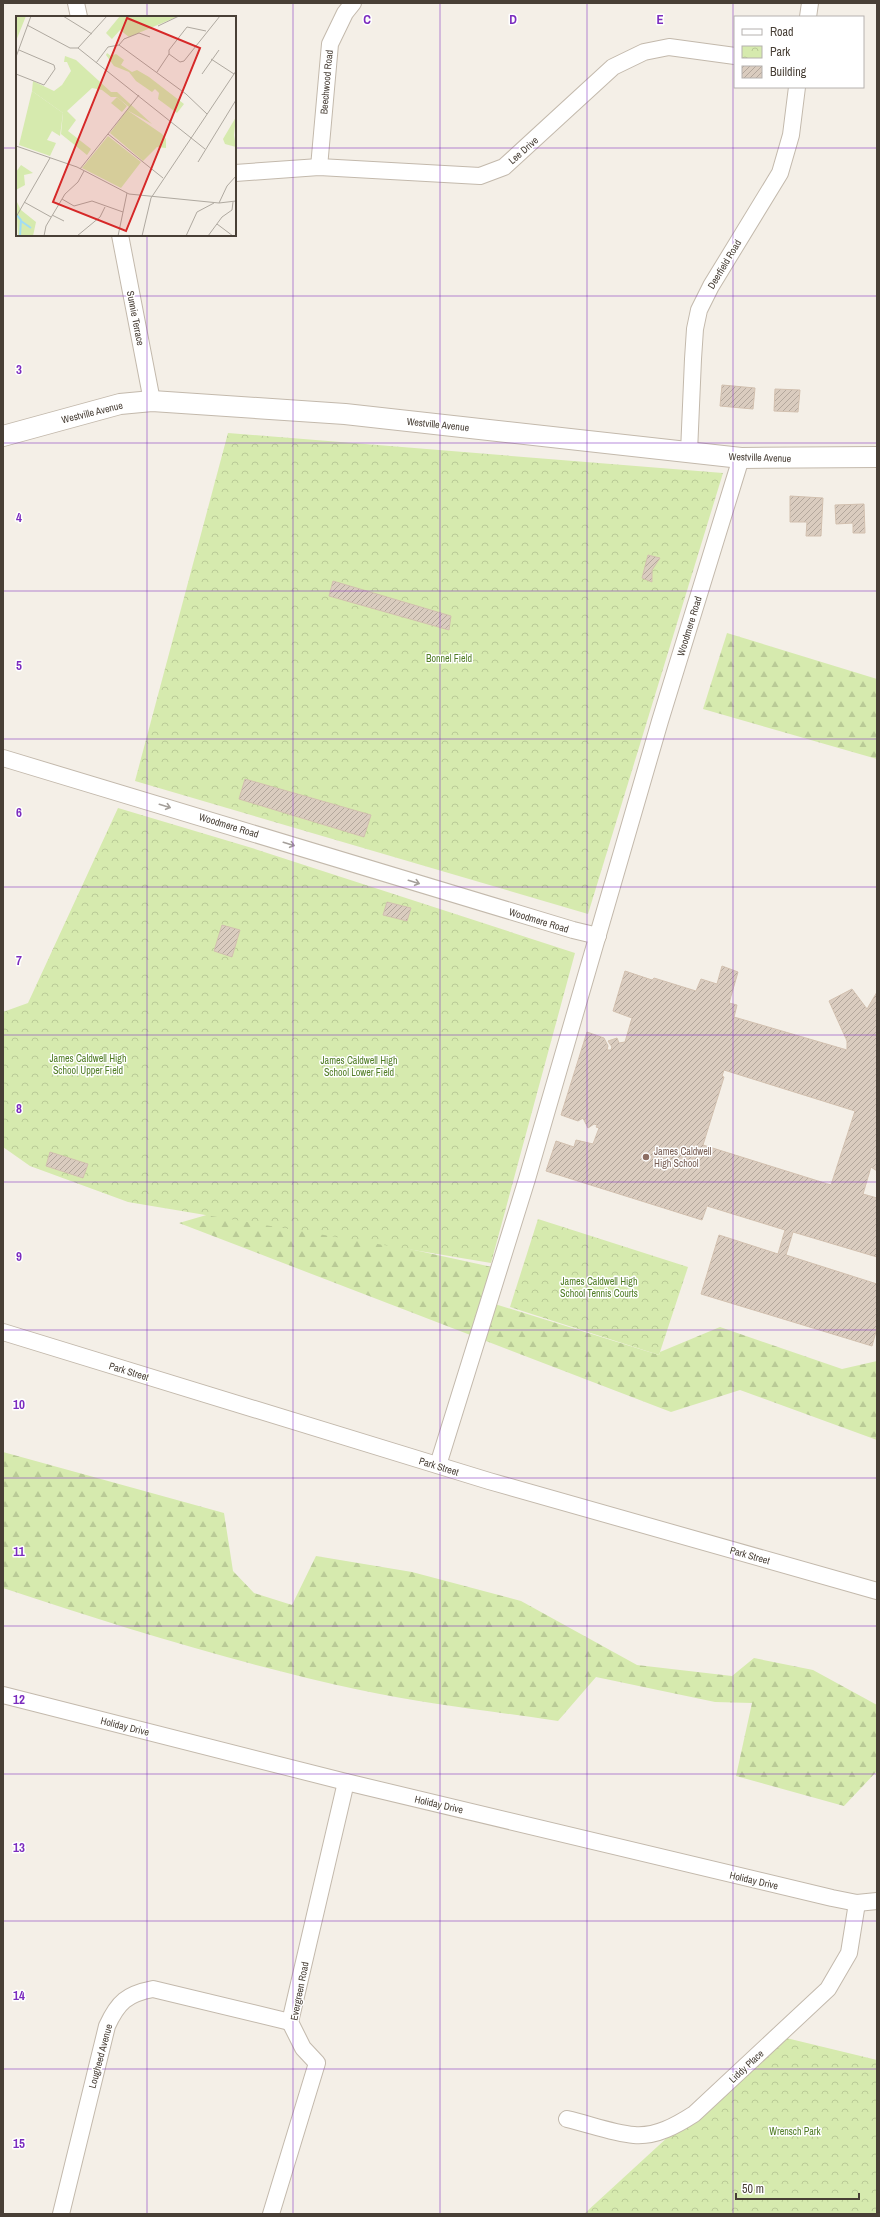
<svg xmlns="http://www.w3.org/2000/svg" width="880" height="2217" font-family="'Archivo Narrow',sans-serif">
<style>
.forest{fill:url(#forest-firs)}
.park{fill:url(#park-crowns)}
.building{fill:url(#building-hatch);stroke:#d2c0af;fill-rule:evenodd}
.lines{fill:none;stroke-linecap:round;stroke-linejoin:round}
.minor-casing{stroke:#c3b9ac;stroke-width:18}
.tertiary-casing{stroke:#c3b9ac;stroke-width:22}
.minor{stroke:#fff;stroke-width:16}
.tertiary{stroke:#fff;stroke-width:20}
.oneway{stroke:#a49f9a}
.grid{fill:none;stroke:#7b2cbf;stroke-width:1;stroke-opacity:0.55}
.education-dot{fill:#8d6e63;stroke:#fff;stroke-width:1.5}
.labels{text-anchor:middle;stroke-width:3;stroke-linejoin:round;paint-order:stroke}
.street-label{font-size:10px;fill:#483f36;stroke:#fff}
.park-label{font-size:10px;fill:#517d26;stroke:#fff}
.education-label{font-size:10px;fill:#785e54;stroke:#fff;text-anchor:start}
.inset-river{fill:none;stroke:#a1dcf4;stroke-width:2}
.inset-road{fill:none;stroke:#afa9a0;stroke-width:1}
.view{fill:#d62828;fill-opacity:0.15;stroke:#d62828;stroke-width:2}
.inset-edge{fill:none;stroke:#483f36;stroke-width:2}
.grid-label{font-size:13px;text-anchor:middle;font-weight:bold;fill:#7b2cbf;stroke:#fff;stroke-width:3;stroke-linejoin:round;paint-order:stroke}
</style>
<defs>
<pattern id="forest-firs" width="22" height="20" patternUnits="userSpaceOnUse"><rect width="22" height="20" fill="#d6eaae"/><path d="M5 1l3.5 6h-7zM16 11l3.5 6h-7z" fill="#b9ca96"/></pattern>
<pattern id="park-crowns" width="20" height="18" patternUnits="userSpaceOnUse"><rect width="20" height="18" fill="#d6eaae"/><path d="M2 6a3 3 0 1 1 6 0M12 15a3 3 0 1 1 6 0" fill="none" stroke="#b9ca96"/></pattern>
<pattern id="building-hatch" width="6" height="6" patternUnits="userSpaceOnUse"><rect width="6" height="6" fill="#daccbf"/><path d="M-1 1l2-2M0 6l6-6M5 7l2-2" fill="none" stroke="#b3a79c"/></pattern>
</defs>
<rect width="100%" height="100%" fill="#f4efe7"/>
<g class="forest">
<polygon points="727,633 877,679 877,759 703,709"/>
<polygon points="227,1209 492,1267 482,1300 659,1355 660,1352 720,1327 842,1369 877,1361 877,1440 740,1390 671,1412 179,1223"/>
<path d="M3 1452 224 1513 233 1571 254 1593 292 1605 316 1556 412 1572 521 1601 637 1665 732 1676 754 1658 813 1670 877 1705V1771L844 1806 736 1776 752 1703 715 1702 596 1677 558 1721C492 1711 425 1704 360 1690 240 1664 120 1627 3 1588Z"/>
</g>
<g class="park">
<polygon points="228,433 723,473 588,914 135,781"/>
<polygon points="118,808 252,848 575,953 491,1263 128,1202 30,1166 3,1147 3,1012 28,1003"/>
<polygon points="538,1219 688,1267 659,1355 510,1307"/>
<polygon points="778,2036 877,2060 877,2214 584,2214"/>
</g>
<g class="building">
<polygon points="722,385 755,388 753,409 720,406"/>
<polygon points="775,389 800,390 798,412 774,411"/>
<polygon points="790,496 823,498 821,536 806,536 807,522 790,522"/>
<polygon points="864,504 865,533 853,533 853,523 836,524 835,505"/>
<polygon points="648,555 660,558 652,570 652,582 642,578"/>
<polygon points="333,581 451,616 449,630 329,596"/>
<polygon points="245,779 371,815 364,837 239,799"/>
<polygon points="387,902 411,908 407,921 383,915"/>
<polygon points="222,925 240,930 232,957 214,951"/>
<path d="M722 966 738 972 729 1003 737 1005 734 1017 847 1050V1041L829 1001 852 989 867 1009 877 992V1171L871 1167 863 1194 877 1198V1257L793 1232 786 1255 877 1284V1328L872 1346 701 1294 719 1235 778 1254 785 1230 707 1206 702 1220 546 1171 556 1141 574 1147 576 1140 593 1144 599 1128 596 1127 597 1125 594 1124 588 1128 583 1118 578 1121 561 1115 587 1032 604 1038 608 1046 607 1050H611L612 1047 608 1041 617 1038 619 1043 625 1042 632 1018 613 1011 625 971 652 980 654 978 696 991 701 979 717 984ZM724 1070 855 1111 831 1185 703 1145 724 1077 722 1076Z"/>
<polygon points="50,1152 88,1164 83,1178 46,1166"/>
</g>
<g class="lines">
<defs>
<g id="minor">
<polyline points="76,3 79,17"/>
<polyline points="808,17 810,3"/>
<polyline points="319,167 330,44 345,13 353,3"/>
<polyline points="235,173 319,167 480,176 504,167 613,67 644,52 669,47 735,56"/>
<polyline points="120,235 152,401"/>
<polyline points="689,452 693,359 695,329 699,310 711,286 780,173 791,135 797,87"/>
<polyline points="3,758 573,930 598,936"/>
<polyline points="3,1332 489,1481 877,1591"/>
<polyline points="438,1465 527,1179 660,721 741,458"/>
<polyline points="3,1695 346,1782 832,1898 857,1903 877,1901"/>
<path d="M567 2119C589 2124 612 2133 634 2135 656 2137 677 2125 694 2114L828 1989 849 1953 857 1903"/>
<path d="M61 2214 107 2026C118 2002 127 1994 153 1989L290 2022"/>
<polyline points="271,2214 317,2063 303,2048 290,2022 346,1782"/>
</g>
<polyline id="tertiary" points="3,436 120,404 152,401 345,414 741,458 877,457"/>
</defs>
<use href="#minor" class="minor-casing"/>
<use href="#tertiary" class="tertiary-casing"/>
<use href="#minor" class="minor"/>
<use href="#tertiary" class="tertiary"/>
</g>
<defs><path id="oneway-shaft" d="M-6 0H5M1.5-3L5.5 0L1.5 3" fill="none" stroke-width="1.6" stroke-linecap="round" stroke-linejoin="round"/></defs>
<g class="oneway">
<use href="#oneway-shaft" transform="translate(165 806) rotate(17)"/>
<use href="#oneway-shaft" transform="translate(289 844) rotate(17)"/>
<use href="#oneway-shaft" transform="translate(414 882) rotate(17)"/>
</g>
<path class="grid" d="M147 3V17M293 3V2214M440 3V2214M587 3V2214M733 3V2214M3 148H17M235 148H877M147 235V2214M3 296H877M3 443H877M3 591H877M3 739H877M3 887H877M3 1035H877M3 1182H877M3 1330H877M3 1478H877M3 1626H877M3 1774H877M3 1921H877M3 2069H877"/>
<circle class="education-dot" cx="646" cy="1157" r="4"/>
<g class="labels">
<g class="street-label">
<text transform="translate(326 82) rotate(-85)" y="4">Beechwood Road</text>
<text transform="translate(523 150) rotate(-41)" y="4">Lee Drive</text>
<text transform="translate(724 264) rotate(-59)" y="4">Deerfield Road</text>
<text transform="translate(136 318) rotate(79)" y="4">Sunnie Terrace</text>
<text transform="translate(92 412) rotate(-14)" y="4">Westville Avenue</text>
<text transform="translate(438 424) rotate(6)" y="4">Westville Avenue</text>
<text transform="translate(760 457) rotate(2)" y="4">Westville Avenue</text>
<text transform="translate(689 626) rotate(-73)" y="4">Woodmere Road</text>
<text transform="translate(229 825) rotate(17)" y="4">Woodmere Road</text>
<text transform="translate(539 920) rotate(17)" y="4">Woodmere Road</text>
<text transform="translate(129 1371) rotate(17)" y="4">Park Street</text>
<text transform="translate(439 1466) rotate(17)" y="4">Park Street</text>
<text transform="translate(750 1555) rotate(16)" y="4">Park Street</text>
<text transform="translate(125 1726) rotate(14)" y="4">Holiday Drive</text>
<text transform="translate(439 1804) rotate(13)" y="4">Holiday Drive</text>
<text transform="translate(754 1880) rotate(13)" y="4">Holiday Drive</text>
<text transform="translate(299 1991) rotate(-79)" y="4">Evergreen Road</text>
<text transform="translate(100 2056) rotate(-75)" y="4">Lougheed Avenue</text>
<text transform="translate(746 2066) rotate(-43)" y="4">Liddy Place</text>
</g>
<g class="park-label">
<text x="449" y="662">Bonnel Field</text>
<text x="88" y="1062">James Caldwell High<tspan x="88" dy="12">School Upper Field</tspan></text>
<text x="359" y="1064">James Caldwell High<tspan x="359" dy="12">School Lower Field</tspan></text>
<text x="599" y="1285">James Caldwell High<tspan x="599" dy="12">School Tennis Courts</tspan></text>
<text x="795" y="2135">Wrensch Park</text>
</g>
<g class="education-label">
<text x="654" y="1155">James Caldwell<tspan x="654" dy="12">High School</tspan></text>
</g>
</g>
<g transform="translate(16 16)">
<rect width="220" height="220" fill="#f4efe7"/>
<path d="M0 0H10L0 25ZM91 37 95 40 100 38 108 44 105 49 116 56 121 54 133 61 168 88 161 97 142 83 143 77 139 73 136 76 120 65 113 56 98 50 90 39ZM49 40 60 44 95 76H101L136 108 111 94 113 91 101 81H95L86 74 76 72 51 95 60 104 52 115 75 133 71 139 45 118 47 97 16 75 17 65 38 75 46 69 55 55 51 46H48ZM220 101 218 119 220 131 209 128 207 123ZM5 149 17 157 8 159 9 169 0 174V156ZM0 184 5 194 20 206 17 220H2Z" fill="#d6eaae"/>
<path d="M104 0H163L113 21 104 14 96 23 90 17ZM16 75 47 97 44 120 36 115 31 124 40 127 34 140 3 129ZM101 81 111 90 106 96 95 87ZM111 94 146 118 150 123V132L141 131 127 145 94 117ZM92 120 125 146 105 172 66 152Z" fill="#d6eaae"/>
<path class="inset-river" d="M0 198 5 204 4 220M5 205 15 212"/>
<path class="inset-road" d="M47 0 76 18M11 9 54 32H62L189 133M142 10 163 0M103 29 108 23 123 17 134 21M62 32 91 0M153 38 164 46 168 45 204 0M0 41 15 0M195 43 218 58M80 47 92 31 103 29 170 78 191 98M141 56 153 38V34L171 11 190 15M0 58 28 69 39 53 38 49 3 34M186 58 203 34M92 118 147 162M0 130 61 151 113 178 203 187 220 185M182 146 220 84M64 153 123 79M46 183 58 190 76 185 107 196M8 186 35 201M203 187 211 170 220 160M36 199 48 205M0 201 34 142M201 208 217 220M28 220 30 210 49 178 62 166 68 155M61 220 84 201 89 191M102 220 111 177M126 220 135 182 220 55M170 220 181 196 198 187M192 220 206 201 216 194 217 186"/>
<path class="view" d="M111 2 184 32 110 215 37 186Z"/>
<rect width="220" height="220" class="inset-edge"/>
</g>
<g class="grid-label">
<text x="367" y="24">C</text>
<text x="513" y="24">D</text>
<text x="660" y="24">E</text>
<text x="19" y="374">3</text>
<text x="19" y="522">4</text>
<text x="19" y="670">5</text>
<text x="19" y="817">6</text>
<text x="19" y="965">7</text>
<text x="19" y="1113">8</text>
<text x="19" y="1261">9</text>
<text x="19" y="1409">10</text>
<text x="19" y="1556">11</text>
<text x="19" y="1704">12</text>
<text x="19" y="1852">13</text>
<text x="19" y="2000">14</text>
<text x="19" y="2148">15</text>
</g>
<rect width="880" height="2217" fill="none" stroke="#483f36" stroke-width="8"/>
<rect x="734" y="16" width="130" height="72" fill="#ffffff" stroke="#b6b2af"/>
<rect x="742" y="29" width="20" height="6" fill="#ffffff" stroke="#b6b2af"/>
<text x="770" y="36" font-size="12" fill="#483f36">Road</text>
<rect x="742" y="46" width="20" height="12" fill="url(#park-crowns)" stroke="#b6b2af"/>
<text x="770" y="56" font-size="12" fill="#483f36">Park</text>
<rect x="742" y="66" width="20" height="12" fill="url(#building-hatch)" stroke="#b6b2af"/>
<text x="770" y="76" font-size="12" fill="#483f36">Building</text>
<path d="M736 2193v6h123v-6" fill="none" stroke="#483f36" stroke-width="2"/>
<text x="742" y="2193" font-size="12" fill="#483f36" stroke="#ffffff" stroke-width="3" paint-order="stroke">50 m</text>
</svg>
